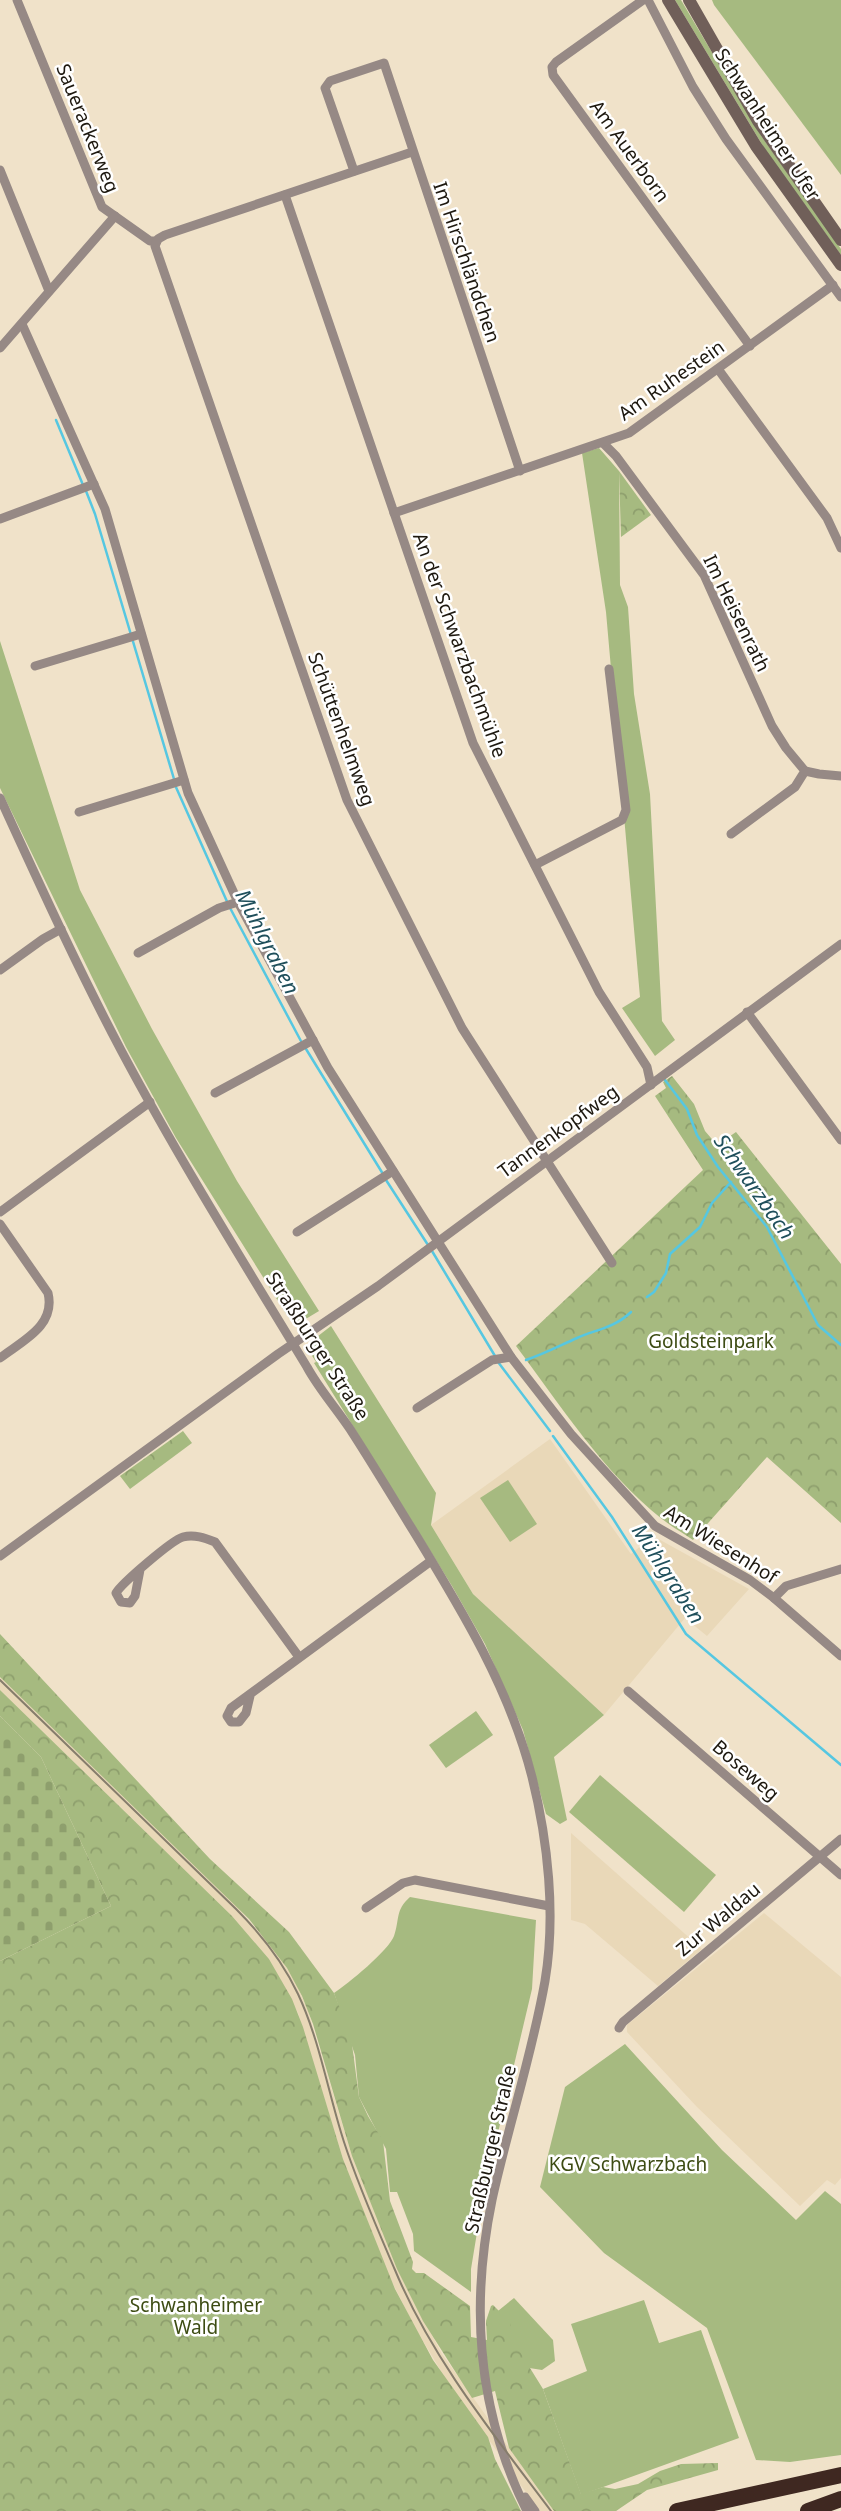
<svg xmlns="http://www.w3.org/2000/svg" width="841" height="2511" font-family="'Noto Sans',sans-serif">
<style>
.built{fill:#e9d8b8}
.green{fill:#a6ba80}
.forest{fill:url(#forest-crowns)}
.cemetery{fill:url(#cemetery-stones)}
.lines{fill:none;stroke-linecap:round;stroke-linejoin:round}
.stream{stroke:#56c7e1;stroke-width:2.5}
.street{stroke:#968985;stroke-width:9}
.secondary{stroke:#705f59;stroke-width:12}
.highway{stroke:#3f2821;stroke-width:16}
.tram{stroke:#867d6c;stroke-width:2}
.labels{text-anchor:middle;stroke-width:5;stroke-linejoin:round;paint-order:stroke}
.street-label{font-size:19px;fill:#1d180f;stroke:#fff}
.park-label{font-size:19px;fill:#3d4c13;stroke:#fff}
.water-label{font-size:21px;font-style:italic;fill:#1f4f5b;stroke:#fff}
</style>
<defs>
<pattern id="forest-crowns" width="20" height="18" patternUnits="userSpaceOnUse" patternTransform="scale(1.75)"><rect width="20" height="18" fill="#a6ba80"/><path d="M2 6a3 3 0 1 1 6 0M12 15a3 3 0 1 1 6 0" fill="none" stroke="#8e9f6d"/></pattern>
<pattern id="cemetery-stones" width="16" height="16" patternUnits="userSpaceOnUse" patternTransform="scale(1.75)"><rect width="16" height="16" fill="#a6ba80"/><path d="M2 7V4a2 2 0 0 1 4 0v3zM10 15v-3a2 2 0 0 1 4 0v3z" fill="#8e9f6d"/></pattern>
</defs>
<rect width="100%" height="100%" fill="#f0e2c9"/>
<g class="built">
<polygon points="550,1439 631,1554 653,1536 749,1589 707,1636 685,1618 604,1715 473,1594 431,1525"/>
<polygon points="0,1677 238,1908 277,1953 295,1981 308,2011 352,2156 404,2283 442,2354 554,2511 539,2511 444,2376 414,2326 389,2276 343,2159 298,2013 269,1959 232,1916 0,1690"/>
<polygon points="571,1833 702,1949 658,1986 585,1924 571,1920"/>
<polygon points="764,1913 841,1977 841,2178 835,2185 827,2180 800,2206 697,2107 627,2032 627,2025"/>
</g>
<g class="green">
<polygon points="675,0 681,0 762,137 841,249 841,255 766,151"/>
<polygon points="712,0 841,0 841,175 714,5"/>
<polygon points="599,448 619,471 620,585 628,607 634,694 650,794 662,1021 675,1040 655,1056 622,1008 640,997 606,612 582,453"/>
<polygon points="0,641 80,890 152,1029 237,1181 319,1311 299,1323 288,1317 176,1138 126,1047 0,788"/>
<polygon points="331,1326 436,1493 431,1525 473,1594 604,1715 554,1757 567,1820 560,1824 546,1814 523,1730 485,1644 452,1586 314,1363 316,1362 309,1351 309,1343"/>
<polygon points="508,1480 537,1524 510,1542 480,1498"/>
<polygon points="476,1711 493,1735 446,1768 429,1745"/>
<polygon points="600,1775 716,1875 684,1912 569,1812"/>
<path d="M410 1897 536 1920 532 1989 483 2196 471 2269V2292L414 2251 413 2234 397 2192H390L386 2149 359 2097 355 2055 334 1993C348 1984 389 1950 394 1936 400 1919 395 1910 410 1897Z"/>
<polygon points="625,2044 722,2150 796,2220 825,2191 841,2204 841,2455 790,2462 756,2460 707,2328 604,2253 540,2187 565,2087"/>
<polygon points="514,2298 553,2340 555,2361 542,2370 523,2367 493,2315"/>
<polygon points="644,2300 659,2343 701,2330 739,2438 581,2495 543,2389 587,2371 571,2324"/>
</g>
<g class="forest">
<polygon points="619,471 651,515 621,537"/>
<path d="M672 1076 694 1104 705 1131 717 1145 736 1132 841 1264V1523L767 1457 693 1540C683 1533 672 1527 662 1519 603 1472 561 1406 516 1346L703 1170 655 1096 666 1088 663 1082Z"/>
<polygon points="183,1431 192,1443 130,1489 120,1476"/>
<polygon points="0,1634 210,1859 289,1932 334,1993 351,2037 359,2097 368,2116 383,2141 390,2201 413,2262 412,2269 416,2273 424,2273 470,2306 471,2337 487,2340 486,2321 491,2306 493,2305 510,2322 512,2339 543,2389 581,2494 603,2487 615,2489 638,2484 660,2471 681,2464 718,2463 718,2470 647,2490 616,2511 554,2511 509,2448 495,2391 472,2398 423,2321 397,2269 352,2156 313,2024 302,1996 287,1968 249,1919 0,1677"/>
<polygon points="0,1690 232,1916 269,1959 292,1999 303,2027 343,2159 395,2289 433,2360 488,2437 495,2459 521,2511 0,2511 0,1961 111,1906 41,1757 0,1716"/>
</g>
<polygon class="cemetery" points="0,1716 41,1757 111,1906 0,1961"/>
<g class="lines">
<g class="stream">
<polyline points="56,420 83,485"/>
<polyline points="86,491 95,514 174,779"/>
<polyline points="175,785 229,906 302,1043"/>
<polyline points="306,1049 383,1174"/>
<polyline points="665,1080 687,1109 697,1135 718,1167 767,1227 818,1325 841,1345"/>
<polyline points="386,1180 428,1245"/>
<polyline points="432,1251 495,1356"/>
<polyline points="647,1297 654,1292 666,1273 670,1254 700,1227 712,1203 731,1182"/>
<path d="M526 1360C544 1354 559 1346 577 1338 595 1330 616 1327 631 1312"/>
<polyline points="498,1362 550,1431"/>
<polyline points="553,1436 612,1517 686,1634 841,1765"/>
</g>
<g class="street">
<polyline points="17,0 102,207 150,241 157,241"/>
<polyline points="643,0 556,62 552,67 553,75 750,346"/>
<polyline points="648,0 693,87 726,139 841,297"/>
<polyline points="412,152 165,235 158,239 155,246 347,800 462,1028 612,1263"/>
<polyline points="0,170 49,291"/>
<polyline points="354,171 325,88 330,81 384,63 520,471"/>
<polyline points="285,195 473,743 599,992 647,1067 651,1085"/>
<polyline points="22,324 105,509 188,793 238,902 328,1068 511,1357 571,1434 655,1526 750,1580 774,1598 841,1656"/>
<polyline points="0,348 115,216"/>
<polyline points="718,369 827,518 841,548"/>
<polyline points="603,443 616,456 704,575 772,726 786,748 805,771 795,787 731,834"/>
<polyline points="394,513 629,433 833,285"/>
<polyline points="0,519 94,484"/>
<polyline points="35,666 141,634"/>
<polyline points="805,771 819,774 841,776"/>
<path d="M0 798C39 883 78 969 122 1052 179 1159 244 1263 307 1367 319 1389 336 1408 350 1429 372 1463 393 1498 414 1532 461 1609 510 1689 532 1777 548 1841 556 1915 545 1981 532 2055 508 2127 492 2200 470 2307 478 2413 527 2511"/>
<polyline points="79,812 184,780"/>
<polyline points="535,865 622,820 626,810 609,669"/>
<polyline points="138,953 219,908 238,902"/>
<polyline points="0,970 43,939 61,929"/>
<polyline points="747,1012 841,1140"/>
<polyline points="215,1093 313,1040"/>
<polyline points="0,1212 150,1102"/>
<path d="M0 1224 48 1293C56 1326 22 1341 0 1358"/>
<polyline points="297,1232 393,1171"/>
<polyline points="417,1408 492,1360 511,1357"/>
<polyline points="0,1556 278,1354 378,1286 841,944"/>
<path d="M140 1570 135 1596 130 1603 121 1602 116 1593C122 1583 172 1540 183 1537 194 1534 205 1538 215 1542L299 1657"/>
<polyline points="774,1598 786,1586 841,1569"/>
<polyline points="628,1691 841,1875"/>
<polyline points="250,1696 246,1713 239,1722 231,1722 227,1716 231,1708 431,1561"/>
<polyline points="366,1908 403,1883 415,1880 549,1906"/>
<polyline points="619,2028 623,2022 841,1839"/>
<polyline points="525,2497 535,2511"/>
</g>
<g class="secondary">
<polyline points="668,0 756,146 841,265"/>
<polyline points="689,0 758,121 841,240"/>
</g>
<g class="highway">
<polyline points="677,2511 841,2475"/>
<polyline points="808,2511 841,2499"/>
</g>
<path class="tram" d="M0 1680 236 1909C261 1934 283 1962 298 1994 320 2041 328 2093 344 2142 358 2185 377 2228 395 2270 432 2359 494 2435 551 2511"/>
</g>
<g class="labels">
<g class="street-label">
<text transform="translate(768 124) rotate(57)" y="7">Schwanheimer Ufer</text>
<text transform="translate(88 128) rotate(68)" y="7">Sauerackerweg</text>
<text transform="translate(630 151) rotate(54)" y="7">Am Auerborn</text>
<text transform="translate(467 262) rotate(71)" y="7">Im Hirschländchen</text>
<text transform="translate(671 380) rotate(-35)" y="7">Am Ruhestein</text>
<text transform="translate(737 613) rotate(64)" y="7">Im Heisenrath</text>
<text transform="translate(460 645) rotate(70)" y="7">An der Schwarzbachmühle</text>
<text transform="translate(342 729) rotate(70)" y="7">Schüttenhelmweg</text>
<text transform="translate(558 1131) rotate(-36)" y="7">Tannenkopfweg</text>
<text transform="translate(318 1346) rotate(57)" y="7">Straßburger Straße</text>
<text transform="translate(721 1544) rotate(32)" y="7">Am Wiesenhof</text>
<text transform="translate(746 1770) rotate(41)" y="7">Boseweg</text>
<text transform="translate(718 1919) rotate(-40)" y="7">Zur Waldau</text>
<text transform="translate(490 2149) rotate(-77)" y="7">Straßburger Straße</text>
</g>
<g class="park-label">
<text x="711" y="1348">Goldsteinpark</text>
<text x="628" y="2171">KGV Schwarzbach</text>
<text x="196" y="2312">Schwanheimer<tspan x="196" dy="22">Wald</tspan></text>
</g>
<g class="water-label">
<text transform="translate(267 942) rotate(63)" y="7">Mühlgraben</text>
<text transform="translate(754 1187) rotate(55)" y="7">Schwarzbach</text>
<text transform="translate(668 1574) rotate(57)" y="7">Mühlgraben</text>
</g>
</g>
</svg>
